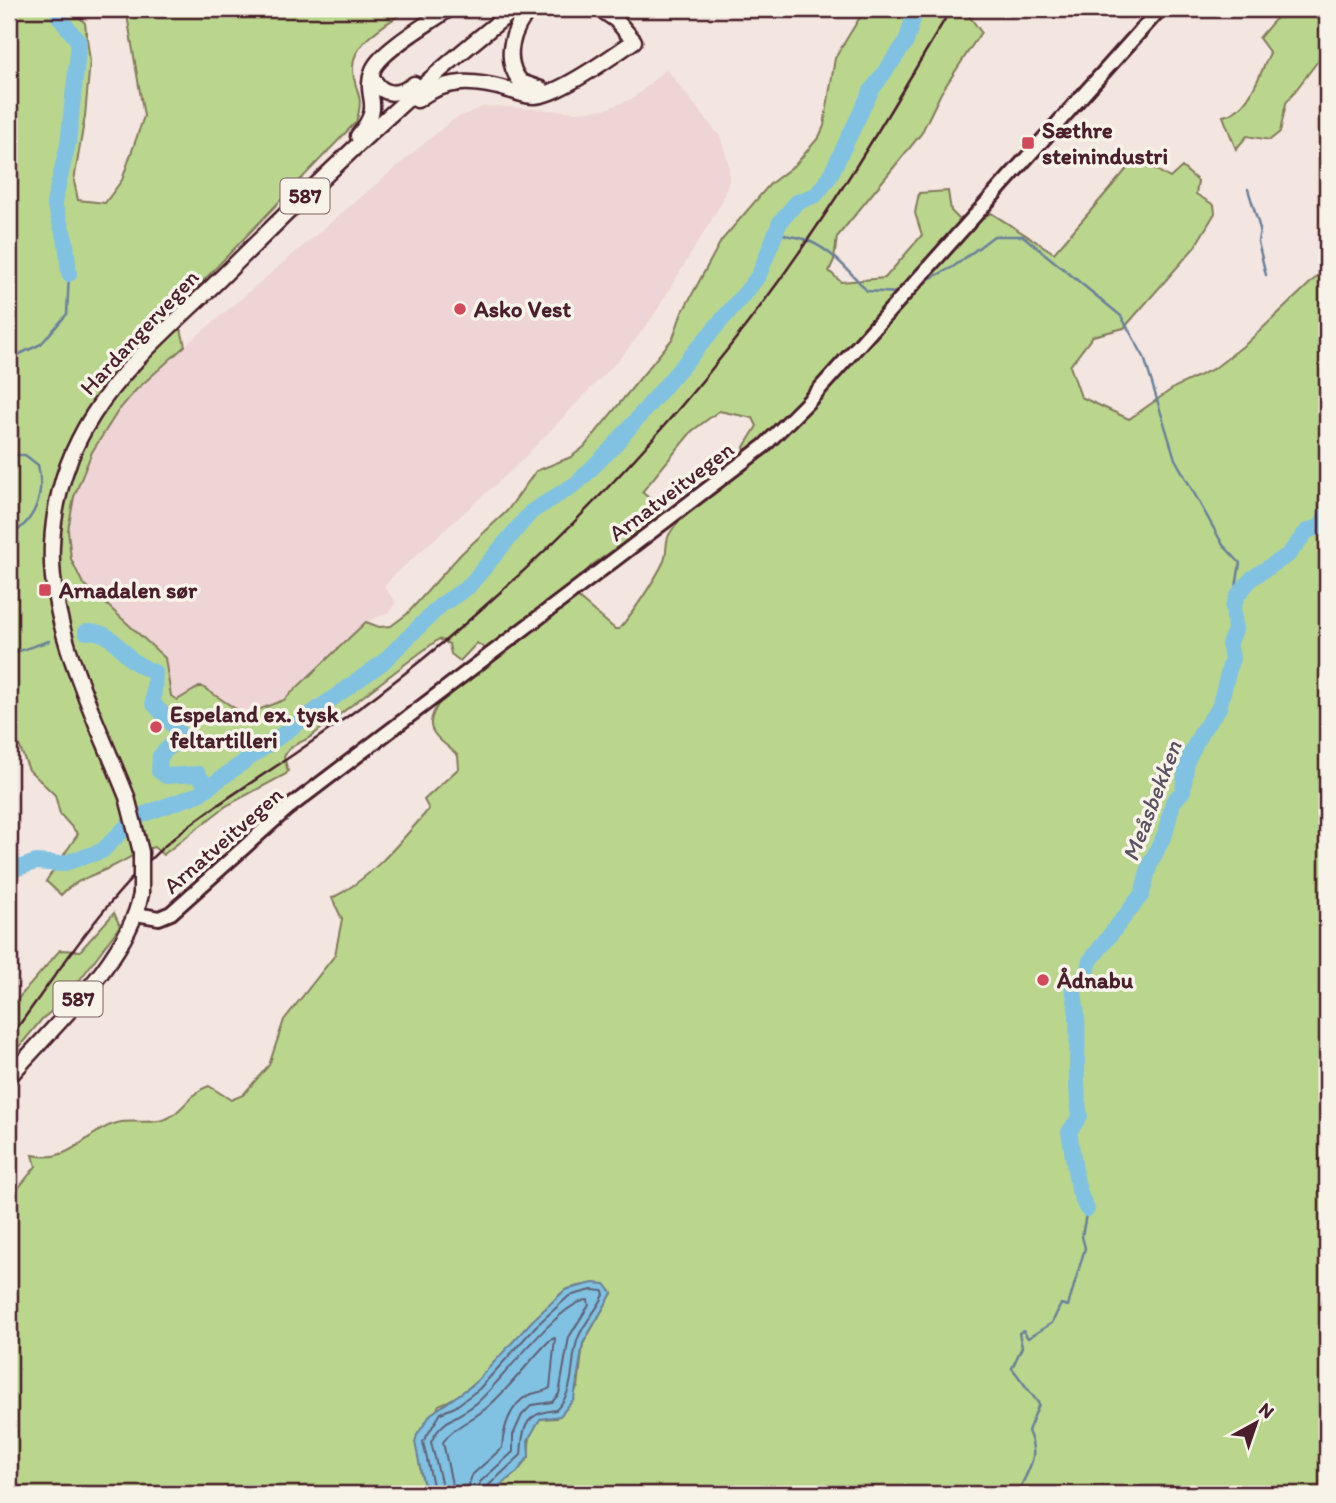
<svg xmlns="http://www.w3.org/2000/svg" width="1336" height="1503" font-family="Itim,sans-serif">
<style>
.built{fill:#eed4d4}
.green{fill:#bad68d;stroke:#827a5c;stroke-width:2;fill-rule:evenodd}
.water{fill:#81c2e2;stroke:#6b8199;stroke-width:2}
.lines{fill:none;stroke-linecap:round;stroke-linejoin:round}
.shore{stroke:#606074;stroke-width:2}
.stream{stroke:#6b8199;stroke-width:2.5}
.river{stroke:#81c2e2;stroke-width:16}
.secondary-casing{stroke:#4a1f2b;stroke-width:18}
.primary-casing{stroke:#4a1f2b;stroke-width:19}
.secondary{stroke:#f7f3e8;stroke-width:12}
.primary{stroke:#f7f3e8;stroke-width:14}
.rail{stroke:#4a1f2b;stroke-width:2.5}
.primary-bridge-casing{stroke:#4a1f2b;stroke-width:19;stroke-linecap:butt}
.primary-bridge{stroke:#f7f3e8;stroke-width:14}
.poi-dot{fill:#d1495b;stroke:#f7f3e8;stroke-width:2.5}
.labels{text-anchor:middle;stroke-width:7;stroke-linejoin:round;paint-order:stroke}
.shield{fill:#f7f3e8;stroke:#7e5f64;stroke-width:2}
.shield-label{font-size:21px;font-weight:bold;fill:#4a1f2b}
.poi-label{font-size:23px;font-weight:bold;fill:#4a1f2b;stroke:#f7f3e8;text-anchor:start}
.street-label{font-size:23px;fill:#4a1f2b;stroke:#f7f3e8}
.water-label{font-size:24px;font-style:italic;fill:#5a5062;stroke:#f7f3e8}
</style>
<rect width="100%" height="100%" fill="#f3e5df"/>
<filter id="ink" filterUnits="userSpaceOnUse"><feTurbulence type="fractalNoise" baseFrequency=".0143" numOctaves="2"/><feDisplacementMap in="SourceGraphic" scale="14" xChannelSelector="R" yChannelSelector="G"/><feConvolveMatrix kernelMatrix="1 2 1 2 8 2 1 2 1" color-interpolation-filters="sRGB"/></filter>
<g filter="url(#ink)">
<polygon class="built" points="666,69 721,138 729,166 729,180 721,204 652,318 623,355 514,468 392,577 384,587 396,602 389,612 366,622 288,697 262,711 245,715 201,686 177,701 169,692 165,658 90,591 82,582 71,559 68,530 74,497 92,452 118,411 136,390 185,346 452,120 482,107 493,106 578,112 606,109 634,98"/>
<g class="green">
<path d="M9 9H71L85 23 90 61 85 116 74 181 78 200 105 203 122 180 144 116 126 9H408C389 23 352 41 353 68 353 92 366 92 356 122L182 303 178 316 185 346 136 390 118 411 92 452 74 497 68 530 71 559 82 582 165 658 171 696 177 700 201 686 245 715 284 700 366 622 379 627 391 626 407 614 461 554 507 511 536 471 571 457 584 447 673 338 681 315 721 241 770 184 796 164 819 137 824 126 835 58 865 9H964L981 32 941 93 921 134 837 237 834 260 829 271 841 282 885 278 922 235 915 213 919 193 948 191 951 211 966 226 991 213 1054 253 1132 163 1142 161 1170 178 1182 167 1198 181 1196 194 1214 205 1215 213 1194 248 1124 328 1093 336 1070 366 1081 397 1129 419 1175 387 1215 368 1247 343 1327 267V1494H489L517 1472 529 1457C528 1441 530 1431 540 1419L556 1418 578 1387 583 1344 612 1293 605 1284C592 1284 580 1284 568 1289 560 1292 554 1302 548 1307 513 1337 481 1390 439 1405 426 1436 408 1463 430 1494H9V1200L36 1166 33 1155C72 1164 86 1131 117 1123 132 1119 152 1125 166 1119 183 1112 190 1092 209 1086L231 1100 243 1095 269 1065 284 1020 335 955 342 919 332 898C370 880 402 840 429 809L424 800 459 768 458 756C451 748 440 742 434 733 417 710 474 669 491 653L477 643 460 661 451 654 449 644 439 639C396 670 355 703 313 735 302 744 291 742 284 757L288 771 286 774 226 806 163 855 154 847C136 852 125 861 109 868 92 876 75 880 61 895L46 881 78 834 60 814 55 795 29 770 9 721ZM719 411 753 418 757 426 744 447 748 462C726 489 694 502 672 530 664 540 668 550 664 561 655 580 633 613 619 629H615L576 596 575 584 592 565 667 513 642 492 692 431Z"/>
<path d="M1284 9H1327V61L1321 57 1286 103 1280 132 1270 140 1247 136 1236 149 1223 116C1249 112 1259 75 1270 53L1259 38Z"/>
<polygon points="114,913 120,926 64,1001 42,1019 9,1059 9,1009 60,950 80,951"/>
</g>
<polygon class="water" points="593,1283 605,1284 612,1293 583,1343 574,1399 560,1416 540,1419 528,1440 529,1456 517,1472 489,1494 430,1494 423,1482 415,1442 417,1435 431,1414 474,1384 532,1321 565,1290"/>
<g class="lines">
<g class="shore">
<path d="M435 1494 423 1442 441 1413 455 1407 479 1389 536 1326 569 1296 592 1290 603 1291 604 1295C597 1310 584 1323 578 1338 569 1363 577 1389 556 1410 525 1413 523 1426 521 1455L488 1486 485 1494"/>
<path d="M444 1494 431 1442C443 1417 460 1418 479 1401 502 1380 560 1301 588 1300L589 1305 569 1337 559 1394 552 1402 532 1405 522 1415 513 1435V1452L480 1482 477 1494"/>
<path d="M454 1494 443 1442C455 1425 474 1420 490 1405 512 1385 529 1361 550 1340L555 1338 550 1388C544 1392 536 1392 529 1395 510 1404 503 1429 502 1448L472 1475 466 1494"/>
</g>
<g class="stream">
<polyline points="1248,189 1260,229 1258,242 1266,275"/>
<path d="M775 231C786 237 796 236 807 240 833 251 849 271 867 291L898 293"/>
<polyline points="923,282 953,267 994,236 1023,236 1121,316 1144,357 1175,459 1223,545 1240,563 1236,587 1238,595"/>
<polyline points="9,359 41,344 67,314 69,274"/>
<path d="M9 455H25L38 465C45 494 36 521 9 536"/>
<polyline points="9,651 13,653 49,641"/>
<path d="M1018 1494C1027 1468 1041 1460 1028 1431L1039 1404 1012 1368 1022 1347 1019 1333 1023 1331 1028 1338 1052 1323 1061 1304 1068 1306 1085 1248 1082 1236 1087 1209"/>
</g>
<g class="river">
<polyline points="58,9 59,17 79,42 68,144 54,203 66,242 69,274"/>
<path d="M86 632C108 629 118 646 131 659 137 665 148 669 155 673L153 703 178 731 179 737 160 756 159 771 166 776 198 774 207 787"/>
<polyline points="9,871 36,862 62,864 102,851 136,817 199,794 382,663 441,605 468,587 531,512 577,483 612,448 750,287 759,275 780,222 797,202 816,195 829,178 871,91 906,42 916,9"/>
<path d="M1087 1209C1073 1184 1075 1158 1069 1132L1080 1116C1072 1072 1083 1032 1073 989L1087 973 1090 961 1142 894 1150 864 1165 834 1173 802 1183 791 1187 761 1202 731 1219 708 1232 658 1229 644 1235 630 1233 607 1238 595 1252 578 1288 555 1307 531 1321 526 1327 513"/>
</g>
<defs>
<polyline id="secondary" points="136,914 159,918 171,913 287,809 764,446 807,403 1160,9"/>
<g id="primary">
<path d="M530 9C512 29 502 60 521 82L541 89"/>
<path d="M372 77C382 96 397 97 414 84"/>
<path d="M417 100C447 78 474 80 509 90 519 93 530 98 541 95 565 90 613 56 634 41L616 20 600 9"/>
<path d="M358 136C386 103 362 98 373 70 380 51 432 21 449 9"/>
<path d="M127 797C97 721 48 627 52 545 54 498 68 454 93 415 127 361 181 318 226 273 319 181 412 89 515 9"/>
<path d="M9 1077C53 1026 128 960 141 894"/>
</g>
</defs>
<use href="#secondary" class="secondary-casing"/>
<use href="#primary" class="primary-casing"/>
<use href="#secondary" class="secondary"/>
<use href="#primary" class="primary"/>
<path class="rail" d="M9 1039C60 970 108 893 175 837 213 805 257 780 297 752 363 707 428 658 487 604 609 496 718 372 809 238 860 164 905 86 951 9"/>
<defs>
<polyline id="primary-bridge" points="127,797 141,852 141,894"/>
</defs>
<use href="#primary-bridge" class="primary-bridge-casing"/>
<use href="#primary-bridge" class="primary-bridge"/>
</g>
</g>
<g class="poi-dot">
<rect x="1021" y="136" width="14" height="14" rx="3.5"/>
<circle cx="460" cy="309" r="7"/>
<rect x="38" y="583" width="14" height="14" rx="3.5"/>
<circle cx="156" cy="727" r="7"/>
<circle cx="1043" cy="980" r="7"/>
</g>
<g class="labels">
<g class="shield">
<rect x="280.5" y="178.5" width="49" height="35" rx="5"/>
<rect x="53.5" y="981.5" width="49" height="35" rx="5"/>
</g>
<g class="shield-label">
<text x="305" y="203">587</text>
<text x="78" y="1006">587</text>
</g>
<g class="poi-label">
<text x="1042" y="138">Sæthre<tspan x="1042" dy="26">steinindustri</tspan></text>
<text x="474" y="317">Asko Vest</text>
<text x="59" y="598">Arnadalen sør</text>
<text x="170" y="722">Espeland ex. tysk<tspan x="170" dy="26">feltartilleri</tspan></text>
<text x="1057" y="988">Ådnabu</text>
</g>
<g class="street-label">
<text transform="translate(139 332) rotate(-47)" y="8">Hardangervegen</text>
<text transform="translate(671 491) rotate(-37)" y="8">Arnatveitvegen</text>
<text transform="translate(223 840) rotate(-41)" y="8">Arnatveitvegen</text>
</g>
<g class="water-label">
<text transform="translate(1152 801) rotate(-69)" y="8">Meåsbekken</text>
</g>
</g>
<rect width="1336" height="1503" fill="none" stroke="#f7f3e8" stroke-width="35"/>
<rect x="18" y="18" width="1301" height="1468" fill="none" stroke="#4a1f2b" stroke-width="2.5" filter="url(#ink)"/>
<g transform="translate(1256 1423) rotate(40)" stroke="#f7f3e8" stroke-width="5" paint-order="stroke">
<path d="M0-5L12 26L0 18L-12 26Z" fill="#4a1f2b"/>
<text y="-10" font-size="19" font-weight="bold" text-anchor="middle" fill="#4a1f2b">N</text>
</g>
</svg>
